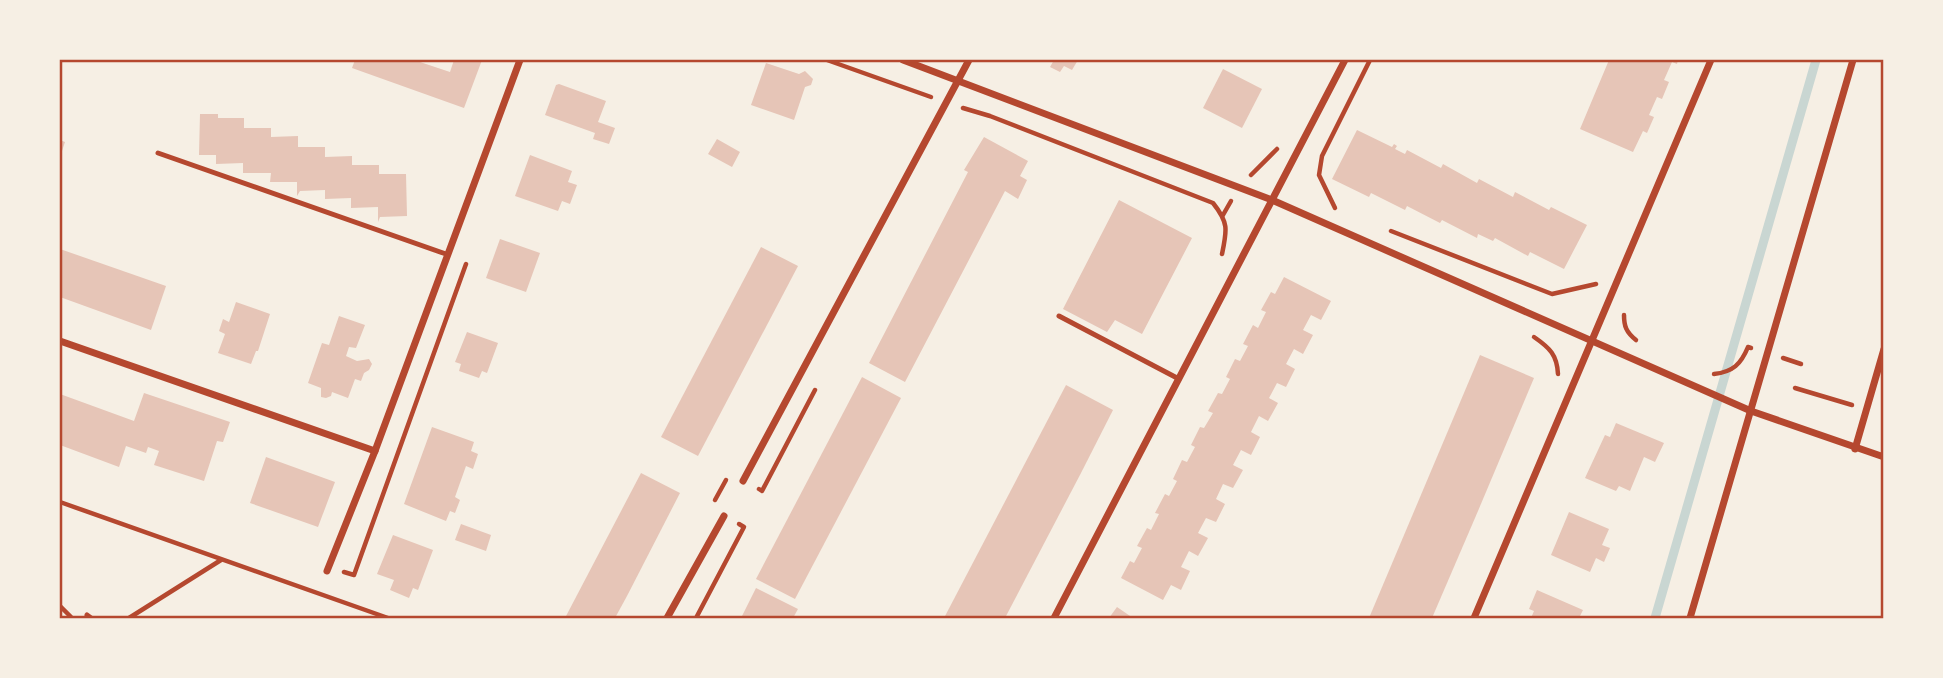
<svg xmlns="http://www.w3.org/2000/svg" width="1943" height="678" font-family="'Public Sans',sans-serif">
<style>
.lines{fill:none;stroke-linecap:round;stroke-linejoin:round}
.stream{stroke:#c9d6d2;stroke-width:9}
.building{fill:#e6c5b7}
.path{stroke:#b5482f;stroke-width:4.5}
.service{stroke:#b5482f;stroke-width:5}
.minor{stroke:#b5482f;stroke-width:7}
.neatline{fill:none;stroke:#b5482f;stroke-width:2.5}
</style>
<rect width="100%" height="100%" fill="#f6efe4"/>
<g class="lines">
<polyline class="stream" points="1655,618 1816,60"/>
</g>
<g class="building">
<polygon points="355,60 414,60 450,72 454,60 482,60 464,108 352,68"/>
<polygon points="1054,60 1078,60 1072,70 1064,66 1060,72 1050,67"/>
<polygon points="1609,60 1678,60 1677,64 1672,62 1664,80 1669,82 1662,99 1657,97 1649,115 1654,117 1647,133 1643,131 1633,152 1580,129"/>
<polygon points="766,63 799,74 805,71 813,79 811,85 805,87 794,120 751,105"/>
<polygon points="1223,69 1262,89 1242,128 1203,108"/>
<polygon points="559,84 606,101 598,122 615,128 609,144 593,139 595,133 545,115 556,85"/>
<polygon points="200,114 218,114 218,118 244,118 244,128 271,128 271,137 298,136 298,147 325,147 325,157 352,156 352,165 379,165 379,174 406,174 407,216 380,217 378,222 378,207 351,208 351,198 325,199 325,190 300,191 297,196 297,182 270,182 271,173 243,173 243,163 216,164 216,155 199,155"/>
<polygon points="1357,130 1392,147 1394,144 1397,146 1395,149 1405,154 1407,150 1441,168 1443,164 1477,183 1479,179 1513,197 1515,192 1549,210 1551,207 1587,225 1564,269 1530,252 1528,256 1495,238 1493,241 1478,234 1477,238 1442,220 1440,223 1407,206 1405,210 1371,193 1369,197 1332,179"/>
<polygon points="984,137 1028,161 1020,176 1027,180 1018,199 1005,191 905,382 869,363 968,172 964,170"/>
<polygon points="717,139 740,152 732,167 708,154"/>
<polygon points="60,140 65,142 60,157"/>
<polygon points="530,155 572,171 568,182 577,185 570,204 562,201 558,211 515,196"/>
<polygon points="1119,200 1192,238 1142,334 1115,320 1107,332 1063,309"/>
<polygon points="500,239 540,253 526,292 486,278"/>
<polygon points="761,247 798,266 698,456 661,437"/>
<polygon points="60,249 166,286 151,330 60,297"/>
<polygon points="1284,277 1331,301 1321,320 1311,315 1303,330 1313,335 1303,354 1294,349 1286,364 1295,369 1286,387 1277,383 1269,398 1278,403 1268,421 1259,416 1251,432 1260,437 1251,455 1241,450 1233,465 1243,470 1233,488 1223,484 1216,499 1225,504 1216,522 1206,518 1198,533 1208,538 1198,556 1189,551 1181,567 1190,571 1181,590 1171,585 1163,600 1121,578 1130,561 1134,563 1142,548 1137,546 1147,528 1151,530 1159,514 1155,513 1165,494 1169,496 1177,481 1173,479 1182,460 1187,462 1195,447 1191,445 1200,427 1204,428 1213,413 1208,411 1218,393 1222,394 1230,379 1226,377 1235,359 1240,361 1248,346 1243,344 1253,325 1258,328 1266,312 1261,310 1271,292 1275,294"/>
<polygon points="236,302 270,314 258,351 256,351 251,364 218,353 225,334 219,331 223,319 229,322"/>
<polygon points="339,316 365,325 356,348 349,347 346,356 357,361 369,359 372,364 369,370 364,373 361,381 355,379 348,398 332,392 331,396 326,398 321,397 321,388 308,383 322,343 329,345"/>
<polygon points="467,332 498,343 487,373 482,371 479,378 459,371 461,364 455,362"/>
<polygon points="1480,355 1534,378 1478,511 1432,618 1369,618"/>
<polygon points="862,377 901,398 795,599 756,579"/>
<polygon points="1066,385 1113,410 1081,473 1005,618 944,618"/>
<polygon points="144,393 230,422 223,442 217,441 204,481 154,465 159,451 148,447 146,453 126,446 119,467 60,445 60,394 134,421"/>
<polygon points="1616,423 1664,443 1655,462 1644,457 1630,491 1619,486 1616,491 1585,478 1605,435 1610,437"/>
<polygon points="432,427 474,442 471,451 478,454 473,469 466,466 455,497 460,500 455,513 450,511 446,521 404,504"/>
<polygon points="266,457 335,482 318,527 250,503"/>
<polygon points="641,473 680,493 627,596 615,618 565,618"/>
<polygon points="1569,512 1609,529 1602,545 1610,548 1604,562 1596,558 1590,572 1551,555"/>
<polygon points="461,524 491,535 486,551 455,540"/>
<polygon points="393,535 433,550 418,590 413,588 409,598 390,590 394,580 377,574"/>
<polygon points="756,588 798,609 793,618 741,618"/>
<polygon points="1537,590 1583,610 1579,618 1531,618 1534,611 1529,609"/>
<polygon points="1117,607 1133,618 1109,618"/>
</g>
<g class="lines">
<g class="path">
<polyline points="827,60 931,97"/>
<path d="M963 108 990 116 1213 203C1229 223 1227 230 1222 254"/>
<polyline points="1251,175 1277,149"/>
<polyline points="1335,208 1319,175 1322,156 1370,60"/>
<polyline points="1223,215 1231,201"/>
<polyline points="1391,231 1552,294 1596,284"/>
<path d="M1624 315C1624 326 1626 332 1636 340"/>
<path d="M1534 337C1550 348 1557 355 1558 374"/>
<polyline points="1783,358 1801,364"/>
<path d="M1714 374C1733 372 1741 364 1748 347L1751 348"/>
<polyline points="1795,388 1852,405"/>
<polyline points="759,489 762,491 815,390"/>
<polyline points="715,500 726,480"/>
<polyline points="60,502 388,618"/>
<polyline points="344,572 354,575 466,264"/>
<polyline points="60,606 71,617"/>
<polyline points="129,618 221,560"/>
<polyline points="696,618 744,527 739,524"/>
</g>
<g class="service">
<polyline points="158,153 446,254"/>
<polyline points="1059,316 1179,379"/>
<polyline points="87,615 91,618"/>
</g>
<g class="minor">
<polyline points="903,60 1272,200 1751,411 1884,457"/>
<polyline points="60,341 375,451"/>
<polyline points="1855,449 1884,349"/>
<polyline points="743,481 969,60"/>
<polyline points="327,571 375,451 520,60"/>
<polyline points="667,618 724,516"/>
<polyline points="1054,618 1345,60"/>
<polyline points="1474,618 1711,60"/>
<polyline points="1690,618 1853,60"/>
</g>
</g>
<rect width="1943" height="678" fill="none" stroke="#f6efe4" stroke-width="122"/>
<rect x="61" y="61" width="1821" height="556" class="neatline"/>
</svg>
